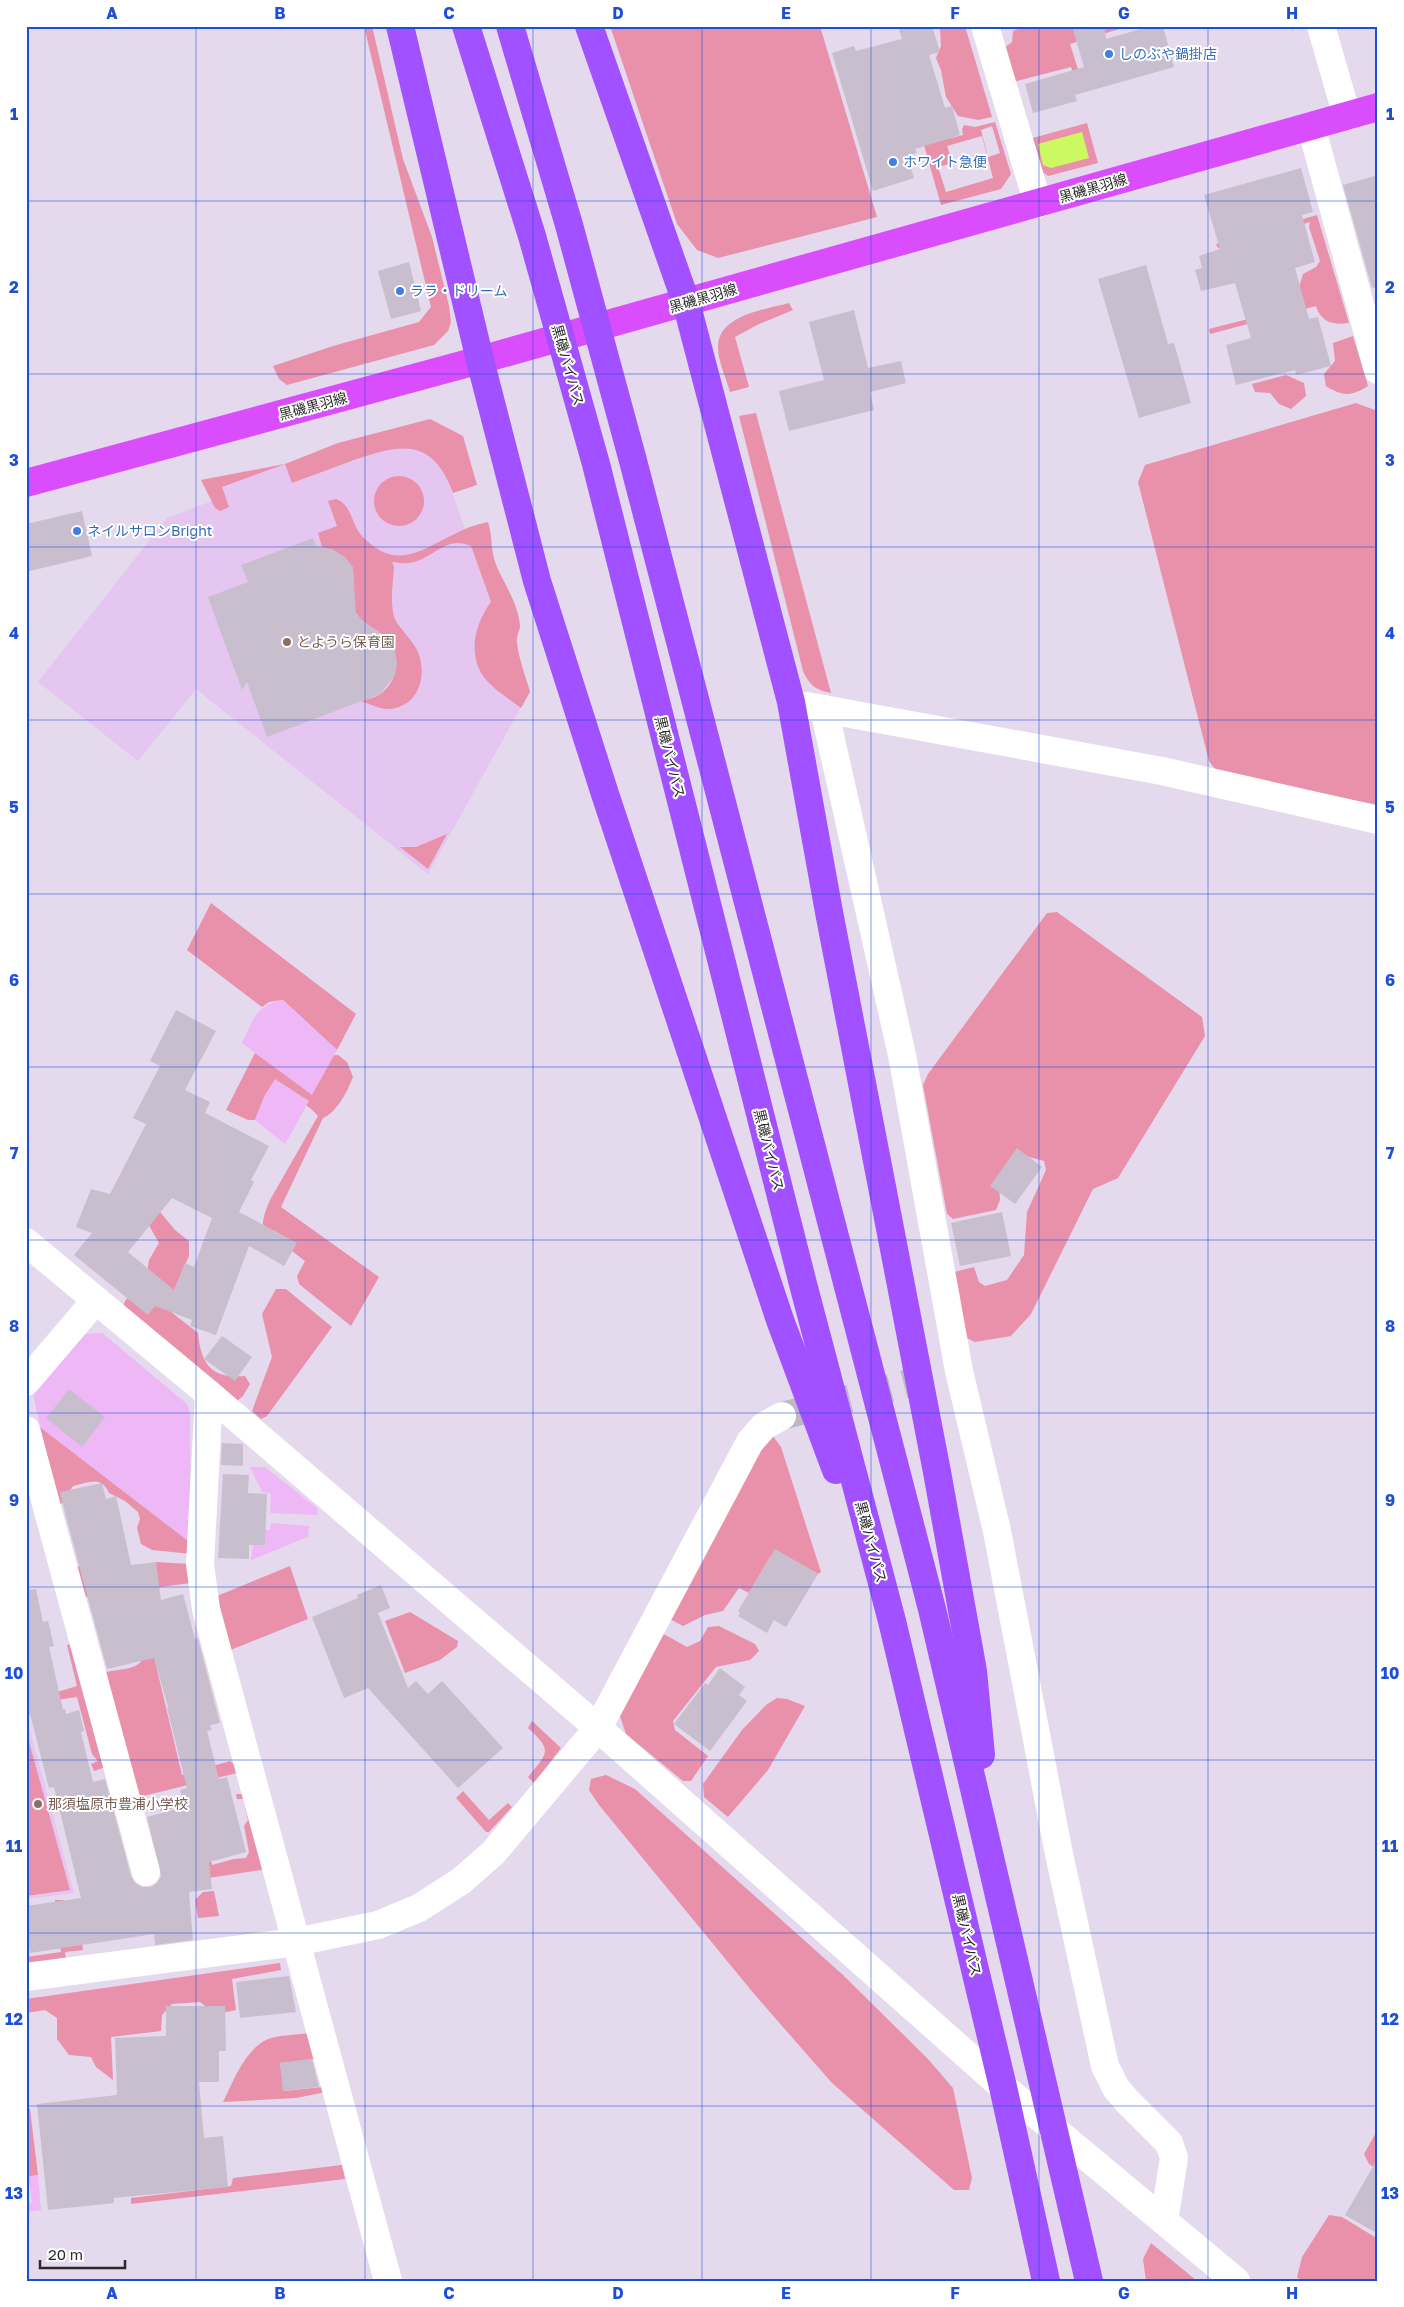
<svg xmlns="http://www.w3.org/2000/svg" width="1404" height="2307" font-family="'Golos Text','Noto Sans JP',sans-serif">
<style>
.education{fill:#e4c6f0}
.green{fill:#e990ab;fill-rule:evenodd}
.sand{fill:#edb8f5;fill-rule:evenodd}
.water{fill:#ccf961}
.building{fill:#c9bece;fill-rule:evenodd}
.lines{fill:none;stroke-linecap:round;stroke-linejoin:round}
.minor-tunnel{stroke:#bfb6c6;stroke-width:28;stroke-dasharray:28 14;stroke-linecap:butt}
.minor{stroke:#fff;stroke-width:28}
.major{stroke:#d94dfd;stroke-width:28}
.highway{stroke:#a151ff;stroke-width:28}
.grid{fill:none;stroke:#1d4ed8;stroke-width:1;stroke-opacity:0.55}
.shop-dot{fill:#3f7fe0;stroke:#fff;stroke-width:2}
.education-dot{fill:#8d6e63;stroke:#fff;stroke-width:2}
.labels{text-anchor:middle;stroke-width:4;stroke-linejoin:round;paint-order:stroke}
.shop-label{font-size:14px;fill:#366cbe;stroke:#fff;text-anchor:start}
.street-label{font-size:14px;fill:#292929;stroke:#fff}
.education-label{font-size:14px;fill:#785e54;stroke:#fff;text-anchor:start}
.neatline{fill:none;stroke:#1d4ed8;stroke-width:2}
.grid-label{font-size:16px;text-anchor:middle;font-weight:bold;fill:#1d4ed8}
</style>
<rect width="100%" height="100%" fill="#e5d9ed"/>
<g class="education">
<polygon points="431,432 525,700 428,874 196,689 138,761 38,682 167,518 212,501 201,480 285,464 293,483"/>
<polygon points="26,1716 74,1893 26,1899"/>
</g>
<g class="green">
<polygon points="364,26 372,26 403,159 432,237 449,306 451,322 448,331 434,345 287,385 279,379 273,366 333,346 419,322 431,307"/>
<polygon points="610,26 820,26 877,217 718,258 697,250 677,224"/>
<polygon points="943,26 965,26 992,117 978,120 958,116 946,97 941,70 936,58 941,46 940,28"/>
<polygon points="1026,26 1129,26 1070,44 1083,85 1078,86 1071,67 1013,82 1004,48 1012,42 1013,31"/>
<path d="M995 122 1011 174 1001 189 941 205 924 145 963 135 962 129 964 125 975 127ZM992 126 1000 153 988 157 981 130ZM982 136 993 178 946 192 938 167 953 163 947 146Z"/>
<polygon points="1087,123 1098,163 1048,176 1036,167 1029,139"/>
<path d="M1317 215 1349 323C1334 325 1321 323 1316 306L1210 334 1209 329 1298 306V291L1303 274 1316 267 1320 261 1309 227 1310 222 1218 248 1216 244Z"/>
<path d="M789 303 793 310 757 325 735 337 749 387 730 392C726 378 718 361 718 347 718 315 767 309 789 303Z"/>
<path d="M1353 336 1368 386C1352 396 1343 397 1326 386L1324 374 1335 361 1333 343Z"/>
<polygon points="1286,375 1304,383 1306,396 1291,409 1279,404 1270,393 1255,392 1252,384"/>
<polygon points="1356,403 1375,410 1378,417 1378,805 1218,773 1209,761 1138,482 1145,465"/>
<path d="M756 413 831 693C816 690 810 686 803 671L739 416Z"/>
<path d="M430 419 463 436 477 485 453 493C433 438 402 443 354 460 334 468 313 475 292 483L285 464 222 487 229 507 220 511 215 508 201 480 285 464 338 443Z"/>
<circle cx="399" cy="501" r="25"/>
<path d="M336 499C352 505 351 523 361 535 398 575 424 547 463 530 471 526 480 524 488 522 493 537 490 551 497 567 505 585 518 604 520 625 520 631 516 636 517 643 519 660 526 677 530 692L521 708C511 700 499 693 490 684 466 661 473 626 491 602L471 546C445 534 432 561 408 563 403 564 397 562 392 562L394 567C393 583 390 601 394 617 397 626 413 640 418 652 427 675 420 705 391 709 381 710 370 704 361 701 367 699 374 698 379 695 399 682 402 654 386 638 378 629 362 624 356 613 353 607 355 578 352 567L322 547 318 533 337 526 328 501Z"/>
<polygon points="447,834 428,869 400,847 416,847"/>
<polygon points="211,903 356,1014 337,1050 283,1000 269,1002 262,1007 187,950"/>
<polygon points="1057,912 1202,1017 1205,1036 1118,1178 1093,1189 1031,1314 1011,1336 975,1342 965,1337 954,1272 974,1267 979,1282 985,1286 1007,1280 1024,1255 1027,1212 1046,1170 1044,1161 1018,1154 999,1184 1000,1200 996,1210 953,1219 947,1214 923,1085 928,1074 1047,913"/>
<path d="M255 1053 298 1084 324 1056 338 1055 347 1062 353 1077C347 1092 337 1112 323 1118L281 1207 379 1277 351 1326 299 1284 297 1276 305 1261 292 1251 296 1243 273 1230 267 1241C259 1227 264 1214 270 1200L318 1116C305 1099 285 1099 265 1095L255 1120H248L226 1110Z"/>
<path d="M150 1200 175 1230 189 1241V1256L166 1308 198 1333C201 1365 212 1379 245 1376L250 1384 243 1396 237 1401 123 1306 125 1301 147 1273 149 1260 159 1243 146 1220Z"/>
<polygon points="276,1289 286,1289 332,1327 267,1416 261,1419 252,1411 272,1357 262,1314"/>
<path d="M40 1427 191 1543 192 1554 152 1550 141 1544 137 1528 140 1519 138 1512 125 1501 109 1493C101 1475 89 1483 73 1486L67 1495 68 1502 59 1504Z"/>
<polygon points="773,1436 781,1447 821,1572 818,1574 781,1553 770,1557 749,1593 739,1588 723,1611 705,1615 683,1626 668,1618 759,1451"/>
<polygon points="156,1562 190,1564 191,1583 84,1597 75,1565 130,1587"/>
<polygon points="290,1566 308,1619 228,1651 217,1596"/>
<polygon points="410,1612 458,1641 457,1647 440,1660 405,1673 385,1621"/>
<polygon points="719,1626 755,1644 759,1651 750,1660 716,1667 673,1721 675,1730 708,1756 691,1781 683,1781 626,1734 618,1710 660,1632 687,1647 700,1641 708,1627"/>
<path d="M150 1640 182 1775 230 1761 236 1766 237 1773 135 1798 102 1673C132 1666 143 1673 150 1640Z"/>
<polygon points="74,1643 106,1767 94,1771 91,1764 98,1761 92,1754 77,1697 57,1700 54,1693 77,1686 67,1645"/>
<polygon points="777,1698 787,1699 805,1706 768,1770 728,1817 704,1797 703,1784 742,1730 766,1705"/>
<path d="M532 1721 561 1748 534 1783 528 1777C548 1752 553 1751 528 1728Z"/>
<polygon points="26,1731 70,1890 26,1896"/>
<polygon points="606,1775 635,1789 843,1975 928,2059 953,2088 972,2178 969,2190 954,2190 832,2083 755,1995 599,1805 589,1790 591,1779"/>
<polygon points="463,1791 489,1820 508,1803 512,1807 489,1832 486,1832 456,1798"/>
<polygon points="236,1794 247,1794 255,1843 262,1844 268,1869 169,1884 188,1809 182,1806 161,1811 160,1807 192,1799 212,1865 234,1859 246,1858 249,1852 244,1826 248,1820 243,1799 237,1799"/>
<polygon points="214,1891 219,1916 198,1918 195,1900 203,1892"/>
<polygon points="55,1900 64,1900 66,1910 78,1909 83,1950 65,1952 66,1959 26,1964 26,1957 61,1952"/>
<path d="M280 1963 281 1970 232 1979 236 2010C222 2014 212 2012 200 2002L172 2004 162 2015 161 2031 111 2037 113 2080 96 2067 91 2057 69 2055 57 2039V2018L45 2010 26 2013V1999Z"/>
<path d="M309 2033 315 2059 280 2063 284 2091 323 2087 326 2092 296 2098 223 2102C233 2082 244 2051 266 2040 277 2035 296 2035 309 2033Z"/>
<polygon points="26,2109 30,2109 38,2175 26,2177"/>
<polygon points="1378,2129 1378,2170 1369,2164 1364,2154"/>
<polygon points="342,2165 345,2179 131,2204 131,2198 231,2186 233,2178"/>
<polygon points="1329,2215 1342,2217 1378,2239 1378,2281 1301,2281 1297,2277 1302,2257"/>
<polygon points="1151,2243 1197,2281 1146,2281 1143,2259"/>
</g>
<g class="sand">
<path d="M283 1000 337 1050 312 1095 242 1043C253 1020 256 1005 283 1000Z"/>
<polygon points="275,1079 309,1101 285,1144 255,1120 265,1095"/>
<path d="M102 1333 187 1404 190 1413 191 1543 40 1427 33 1394 82 1334ZM69 1389 104 1417 82 1446 46 1418Z"/>
<polygon points="250,1467 265,1467 317,1508 318,1515 270,1513 271,1494 262,1492"/>
<polygon points="271,1523 309,1526 308,1537 251,1560 253,1545 265,1545 265,1530 270,1530"/>
<polygon points="38,2175 41,2210 26,2212 26,2204 32,2203 30,2184 26,2185 26,2177"/>
</g>
<polygon class="water" points="1082,132 1089,158 1051,168 1043,165 1038,144"/>
<g class="building">
<polygon points="898,26 932,26 940,52 929,55 945,108 952,106 960,135 915,149 917,153 907,156 914,178 873,191 832,53 854,46 856,51 902,39"/>
<polygon points="1072,26 1104,26 1106,39 1151,26 1163,26 1174,67 1075,95 1077,101 1033,113 1025,84 1084,67"/>
<polygon points="1301,168 1313,212 1302,215 1315,262 1295,268 1309,319 1318,317 1331,366 1296,375 1295,370 1236,385 1226,345 1251,338 1235,283 1201,291 1195,270 1202,268 1199,256 1220,249 1204,195"/>
<polygon points="1378,175 1378,287 1372,288 1343,185"/>
<polygon points="409,262 421,311 391,319 378,271"/>
<polygon points="1146,265 1168,344 1174,343 1191,403 1139,418 1098,279"/>
<polygon points="854,310 868,368 901,361 906,383 870,392 874,410 789,431 779,391 824,380 809,322"/>
<polygon points="82,511 92,556 26,572 26,524"/>
<polygon points="313,538 316,546 332,549 345,557 353,567 356,614 364,622 387,638 395,650 397,664 395,675 380,694 267,737 247,682 242,690 208,597 248,582 241,565"/>
<path d="M176 1010 216 1031 185 1090 210 1102 205 1113 269 1146 251 1180 254 1182 239 1212 297 1243 284 1266 249 1246 216 1335 190 1326 192 1320 155 1306 148 1315 74 1255 92 1233 76 1227 91 1189 110 1194 146 1124 133 1118 160 1066 150 1061ZM172 1198 212 1218 194 1267 185 1263 174 1290 128 1252Z"/>
<polygon points="1017,1148 1042,1167 1015,1204 990,1186"/>
<polygon points="1002,1212 1011,1256 960,1266 951,1223"/>
<polygon points="222,1336 252,1357 235,1381 204,1359"/>
<polygon points="69,1389 105,1417 82,1447 46,1418"/>
<polygon points="222,1443 243,1444 243,1466 221,1465"/>
<polygon points="223,1474 249,1475 248,1493 267,1494 265,1545 249,1545 249,1559 218,1558"/>
<polygon points="102,1483 106,1499 116,1496 131,1565 156,1562 161,1600 183,1594 195,1639 198,1638 220,1723 210,1725 212,1730 207,1731 219,1779 227,1777 246,1852 209,1862 212,1889 189,1892 193,1940 155,1945 154,1934 30,1953 28,1939 26,1939 26,1906 81,1898 54,1787 49,1788 30,1714 26,1715 26,1590 36,1589 43,1622 48,1621 54,1646 49,1647 63,1710 65,1709 66,1714 79,1710 84,1731 81,1732 93,1782 105,1779 131,1876 135,1883 142,1887 151,1887 157,1883 161,1876 147,1817 184,1807 180,1790 187,1788 167,1708 168,1707 154,1658 107,1669 66,1517 60,1492"/>
<polygon points="775,1549 818,1574 786,1627 774,1620 767,1633 738,1616 740,1612 738,1611"/>
<polygon points="381,1585 390,1608 378,1613 408,1688 416,1681 428,1694 442,1681 503,1748 458,1788 368,1688 344,1698 312,1617 358,1598 357,1595"/>
<polygon points="720,1668 745,1687 739,1695 747,1701 710,1751 674,1724 705,1683 708,1685"/>
<polygon points="289,1976 296,2012 240,2018 236,1982"/>
<polygon points="166,2006 225,2006 226,2051 219,2051 219,2082 199,2082 204,2138 223,2136 228,2187 114,2198 114,2203 48,2210 37,2104 117,2095 115,2038 166,2036"/>
<polygon points="312,2059 319,2087 283,2091 280,2063"/>
<polygon points="1378,2158 1378,2234 1345,2215"/>
</g>
<g class="lines">
<polyline class="minor-tunnel" points="782,1416 937,1376"/>
<g class="minor">
<polyline points="985,26 1038,204"/>
<polyline points="1321,26 1347,116"/>
<polyline points="1311,126 1378,370"/>
<polyline points="807,706 1162,771 1378,820"/>
<polyline points="824,709 902,1055 959,1371 997,1531 1058,1849 1105,2066 1116,2088 1126,2100 1169,2143 1174,2158 1164,2221"/>
<polyline points="26,1242 209,1394 598,1728 1003,2087 1236,2281"/>
<polyline points="26,1382 96,1300"/>
<polyline points="209,1394 200,1564 206,1609 388,2281"/>
<polyline points="26,1430 146,1872"/>
<polyline points="26,1977 296,1942 378,1925 419,1908 461,1881 493,1853 598,1728 750,1442 764,1426 782,1416"/>
</g>
<polyline class="major" points="26,483 480,360 1378,107"/>
<g class="highway">
<polyline points="400,26 480,360 537,581 605,794 780,1320 836,1470"/>
<polyline points="466,26 532,236 596,464 803,1284 892,1621 1003,2087 1046,2281"/>
<polyline points="510,26 569,225 632,457 932,1609 1089,2281"/>
<polyline points="589,26 686,302 791,702 829,912 937,1472 973,1671 981,1755"/>
</g>
</g>
<path class="grid" d="M196 26V2281M365 26V2281M533 26V2281M702 26V2281M871 26V2281M1039 26V2281M1208 26V2281M26 201H1378M26 374H1378M26 547H1378M26 720H1378M26 894H1378M26 1067H1378M26 1240H1378M26 1413H1378M26 1587H1378M26 1760H1378M26 1933H1378M26 2106H1378"/>
<g class="shop-dot">
<circle cx="1109" cy="54" r="5"/>
<circle cx="893" cy="162" r="5"/>
<circle cx="400" cy="291" r="5"/>
<circle cx="77" cy="531" r="5"/>
</g>
<g class="education-dot">
<circle cx="287" cy="642" r="5"/>
<circle cx="38" cy="1804" r="5"/>
</g>
<g class="labels">
<g class="shop-label">
<text x="1119" y="59">しのぶや鍋掛店</text>
<text x="903" y="167">ホワイト急便</text>
<text x="410" y="296">ララ・ドリーム</text>
<text x="87" y="536">ネイルサロンBright</text>
</g>
<g class="street-label">
<text transform="translate(1093 188) rotate(-16)" y="5">黒磯黒羽線</text>
<text transform="translate(703 298) rotate(-16)" y="5">黒磯黒羽線</text>
<text transform="translate(568 365) rotate(74)" y="5">黒磯バイパス</text>
<text transform="translate(313 406) rotate(-15)" y="5">黒磯黒羽線</text>
<text transform="translate(670 757) rotate(76)" y="5">黒磯バイパス</text>
<text transform="translate(769 1150) rotate(76)" y="5">黒磯バイパス</text>
<text transform="translate(871 1542) rotate(75)" y="5">黒磯バイパス</text>
<text transform="translate(967 1935) rotate(77)" y="5">黒磯バイパス</text>
</g>
<g class="education-label">
<text x="297" y="647">とようら保育園</text>
<text x="48" y="1809">那須塩原市豊浦小学校</text>
</g>
</g>
<rect width="1404" height="2307" fill="none" stroke="#ffffff" stroke-width="55"/>
<path d="M40 2260v8h85v-8" fill="none" stroke="#292929" stroke-width="2.5"/>
<text x="48" y="2260" font-size="15" fill="#292929" stroke="#ffffff" stroke-width="4" paint-order="stroke">20 m</text>
<rect x="28" y="28" width="1348" height="2252" class="neatline"/>
<g class="grid-label">
<text x="112" y="19">A</text>
<text x="280" y="19">B</text>
<text x="449" y="19">C</text>
<text x="618" y="19">D</text>
<text x="786" y="19">E</text>
<text x="955" y="19">F</text>
<text x="1124" y="19">G</text>
<text x="1292" y="19">H</text>
<text x="14" y="120">1</text>
<text x="1390" y="120">1</text>
<text x="14" y="293">2</text>
<text x="1390" y="293">2</text>
<text x="14" y="466">3</text>
<text x="1390" y="466">3</text>
<text x="14" y="639">4</text>
<text x="1390" y="639">4</text>
<text x="14" y="813">5</text>
<text x="1390" y="813">5</text>
<text x="14" y="986">6</text>
<text x="1390" y="986">6</text>
<text x="14" y="1159">7</text>
<text x="1390" y="1159">7</text>
<text x="14" y="1332">8</text>
<text x="1390" y="1332">8</text>
<text x="14" y="1506">9</text>
<text x="1390" y="1506">9</text>
<text x="14" y="1679">10</text>
<text x="1390" y="1679">10</text>
<text x="14" y="1852">11</text>
<text x="1390" y="1852">11</text>
<text x="14" y="2025">12</text>
<text x="1390" y="2025">12</text>
<text x="14" y="2199">13</text>
<text x="1390" y="2199">13</text>
<text x="112" y="2299">A</text>
<text x="280" y="2299">B</text>
<text x="449" y="2299">C</text>
<text x="618" y="2299">D</text>
<text x="786" y="2299">E</text>
<text x="955" y="2299">F</text>
<text x="1124" y="2299">G</text>
<text x="1292" y="2299">H</text>
</g>
</svg>
